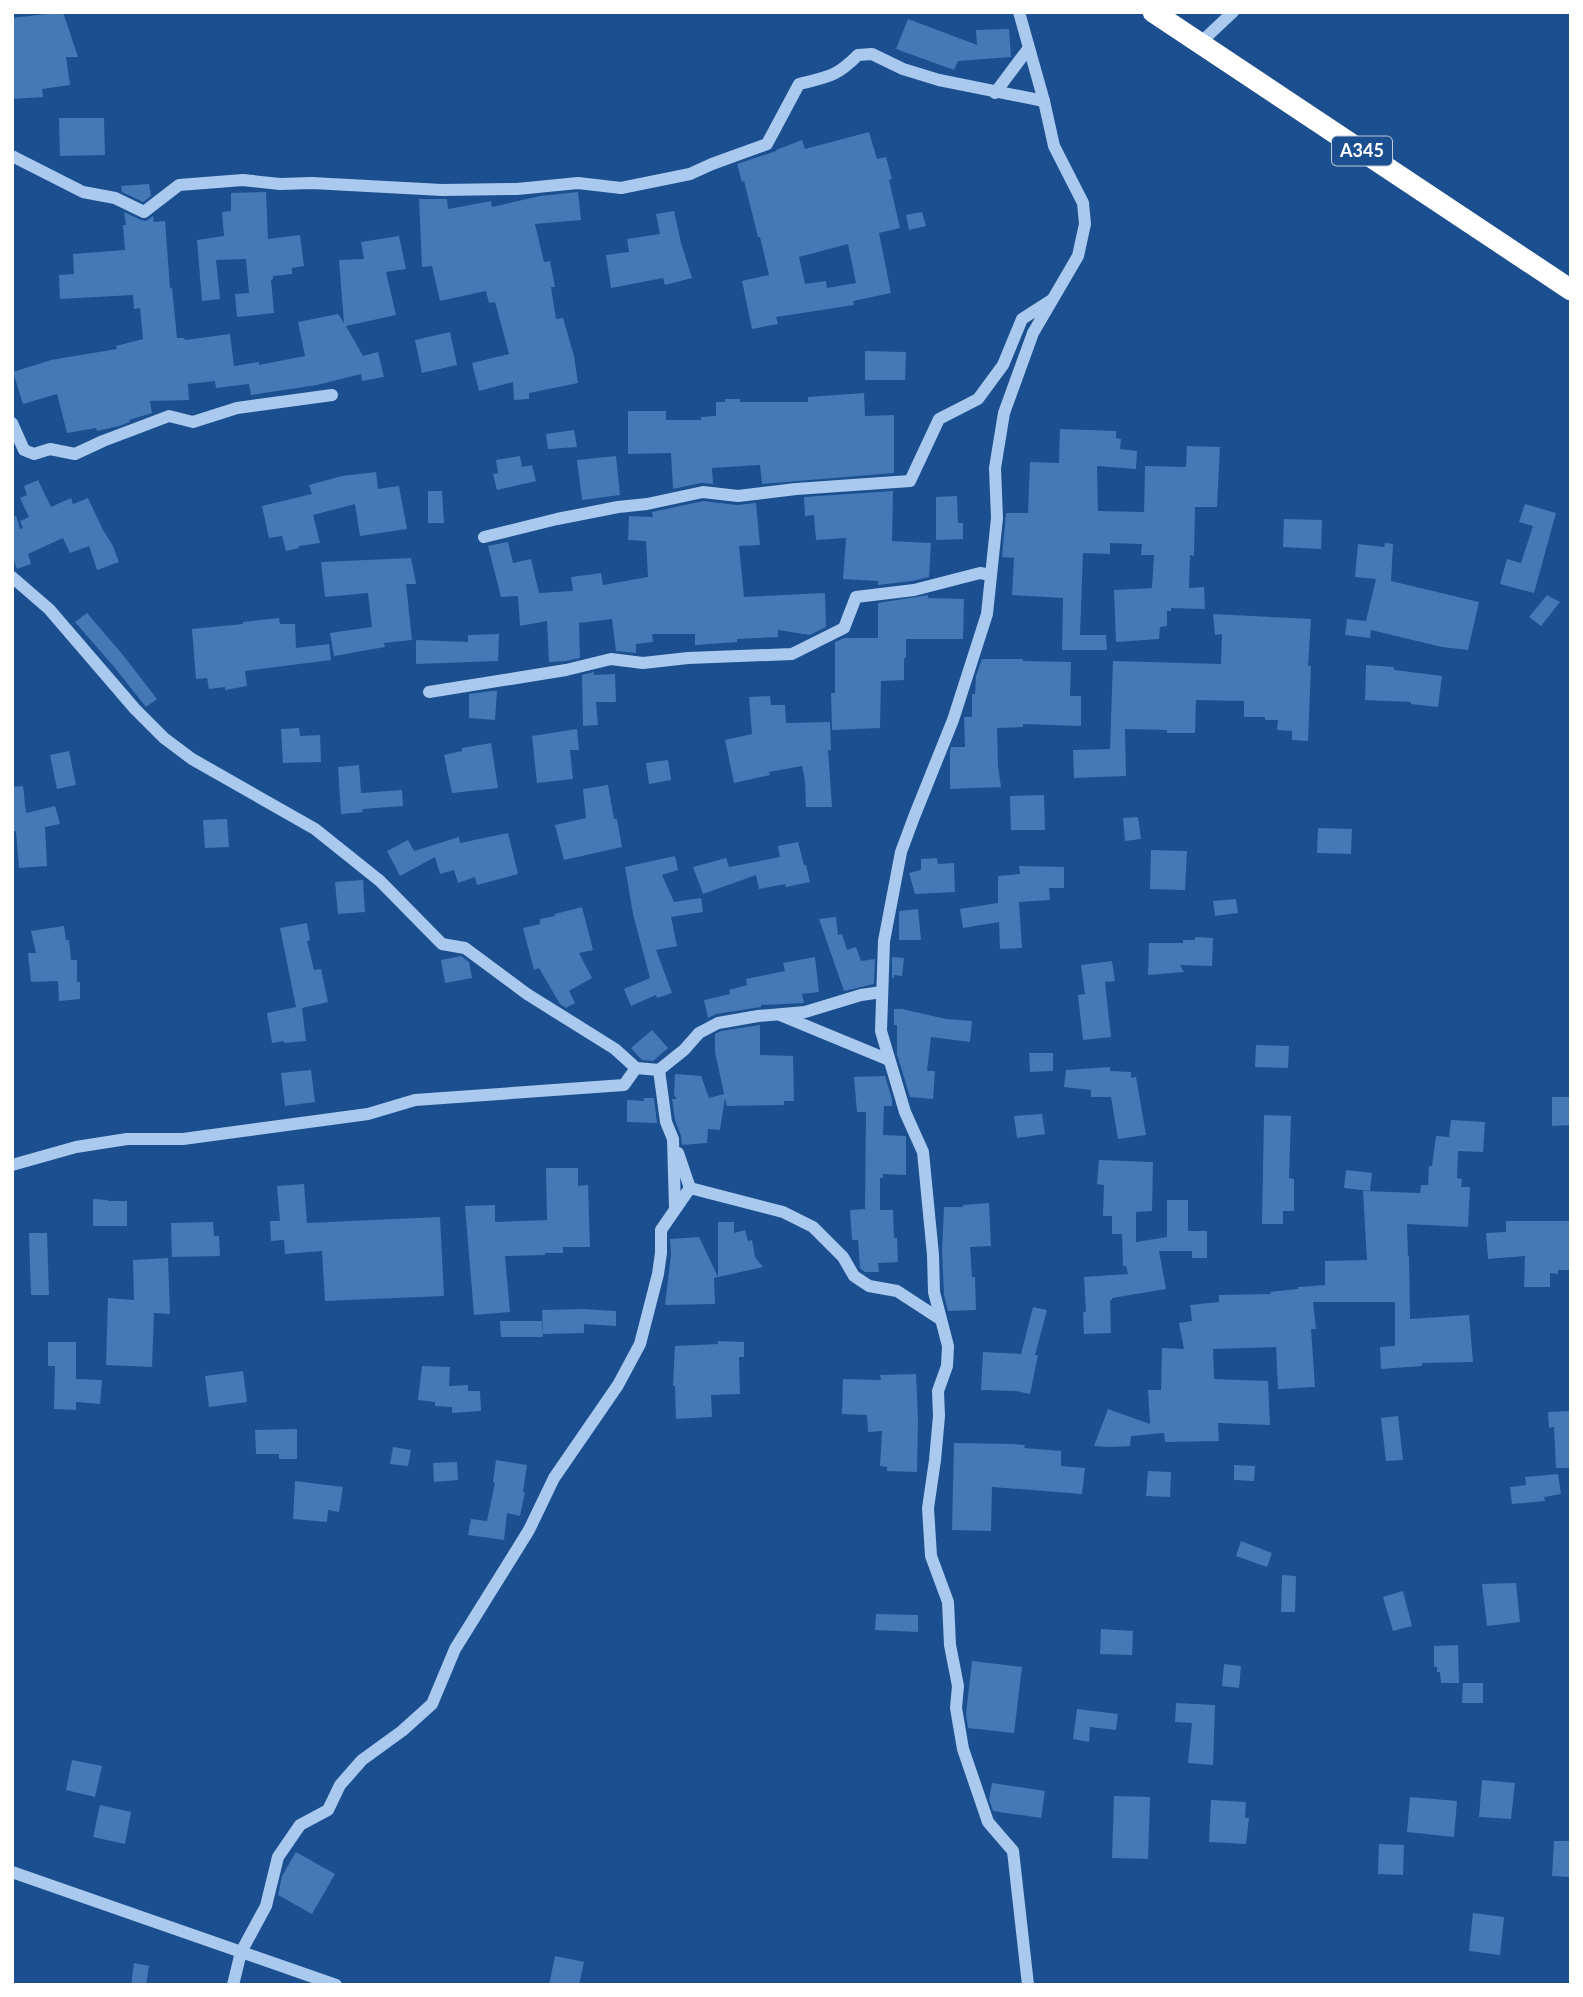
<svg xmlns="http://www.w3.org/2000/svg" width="1583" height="1997" font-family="Lato,sans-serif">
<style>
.building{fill:#4478b7;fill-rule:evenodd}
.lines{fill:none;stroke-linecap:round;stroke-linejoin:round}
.minor{stroke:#a9c9ee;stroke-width:12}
.highway{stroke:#fff;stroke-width:21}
.labels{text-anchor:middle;stroke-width:5;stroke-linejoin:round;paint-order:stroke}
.shield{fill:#1b4f8f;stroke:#bbcadd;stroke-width:2}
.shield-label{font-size:18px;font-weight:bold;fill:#fff}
</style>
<rect width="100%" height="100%" fill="#1b4f8f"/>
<g class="building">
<polygon points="63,12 78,57 66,57 70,85 42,89 43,97 12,99 12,18"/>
<polygon points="908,19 977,45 976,30 1009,29 1011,57 958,61 954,70 896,49"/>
<polygon points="59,118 104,118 105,155 60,156"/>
<path d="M869 132 877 159 886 157 892 179 889 180 900 228 879 233 891 293 853 301 854 305 776 317 778 324 752 329 742 281 769 275 760 237H758L744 181 742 182 737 164 776 151V150L802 140 805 149ZM848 244 856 283 827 288 826 281 805 284 799 257Z"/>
<polygon points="149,184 151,196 143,202 122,192 121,186"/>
<polygon points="266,192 268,239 300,235 304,266 292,268 292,274 273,276 273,279 271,280 274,313 237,317 235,294 249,293 246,259 216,260 220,299 202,301 197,240 224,236 222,212 231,211 231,193"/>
<polygon points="578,192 581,220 535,224 544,262 550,261 555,287 551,287 556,319 563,318 574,356 578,383 529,393 529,399 514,400 513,382 479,391 472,363 509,354 495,302 489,303 486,291 440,301 432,266 422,267 419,199 447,199 448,209 491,201 492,207 540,196"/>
<polygon points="674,211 681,243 692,278 665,285 663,278 611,288 606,255 629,252 627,239 660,234 656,214"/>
<polygon points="124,212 141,220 146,221 153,216 154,222 165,221 170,288 172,288 177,338 184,338 185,340 230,334 234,366 259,362 259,365 305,356 298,322 338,314 344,323 339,260 364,259 361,242 399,236 406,269 386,272 396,315 346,326 363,356 378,352 384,377 362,381 361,374 317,385 251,395 249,384 216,388 215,381 188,384 189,400 150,401 152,413 129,420 130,422 119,426 97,431 96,428 67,433 57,394 23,404 13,372 51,360 117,349 116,346 143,339 140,308 134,309 133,295 60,299 59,275 74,274 73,254 125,250 123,225 126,225"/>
<polygon points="922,212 926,226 909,230 906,215"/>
<polygon points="450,332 457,365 422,373 415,340"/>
<polygon points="865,351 906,352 905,380 865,380"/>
<polygon points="864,393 865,416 894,415 894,473 762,484 760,465 712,468 713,484 701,483 673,489 671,453 628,454 628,411 666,411 666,420 701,420 701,417 716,416 716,402 725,402 725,399 740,399 740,402 808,402 808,397"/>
<polygon points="1060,429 1116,431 1116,438 1121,439 1120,449 1137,451 1136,469 1097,466 1098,511 1144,512 1145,466 1186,467 1187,446 1220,447 1217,507 1195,507 1194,556 1190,555 1189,588 1204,587 1205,609 1171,608 1171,611 1167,611 1167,626 1160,627 1159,639 1116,642 1114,590 1152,588 1154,555 1141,555 1142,544 1110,543 1110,554 1083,553 1080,635 1106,635 1107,650 1062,650 1063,598 1012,595 1014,558 1002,557 1006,513 1028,513 1030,462 1059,463"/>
<polygon points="574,430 577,447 548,449 546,434"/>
<polygon points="520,456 522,467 532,465 536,481 497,490 493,474 498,473 496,460"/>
<polygon points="616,456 620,495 582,500 577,460"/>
<polygon points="376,472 378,489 399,486 407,529 360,536 355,504 313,515 320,543 299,546 299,548 286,551 282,536 269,538 262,506 312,494 309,485 342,476"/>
<polygon points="38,480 51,507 71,498 73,504 88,498 103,530 113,546 119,562 97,570 89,546 70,553 63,538 28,554 31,564 17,569 14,560 12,561 12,516 16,516 20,529 23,528 20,521 29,517 20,498 27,495 24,486"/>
<polygon points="428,491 442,491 444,523 428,523"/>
<polygon points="893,491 892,541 931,543 929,577 912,581 878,585 878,581 843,579 846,538 816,540 814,515 805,516 804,497"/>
<polygon points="957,496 958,523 963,523 963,539 936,540 936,497"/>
<polygon points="703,501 737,505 756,503 760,545 739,546 744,597 825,593 826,627 810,635 778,630 778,637 737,639 737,642 695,645 695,634 652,634 653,642 636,644 636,653 616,651 612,619 579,623 580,658 565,661 549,662 547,621 520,626 518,596 501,597 488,546 508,542 513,563 531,559 539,593 573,591 571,577 601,573 603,585 648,577 646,541 628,540 629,516 653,517 652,512"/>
<polygon points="1525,504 1556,513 1534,593 1500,584 1507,559 1521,563 1533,526 1519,522"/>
<polygon points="1284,519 1322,520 1321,549 1283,547"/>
<polygon points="1385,543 1393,544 1391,581 1479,602 1468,650 1442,647 1371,630 1370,638 1345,635 1347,619 1366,621 1376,579 1355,577 1358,544 1384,547"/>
<polygon points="411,558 416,584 406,584 412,640 384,643 385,647 334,656 330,633 372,627 368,593 325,597 321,562"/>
<polygon points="928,595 928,598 964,599 963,639 906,639 906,658 904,658 904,680 881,681 880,728 832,730 831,693 835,693 835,642 844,638 878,638 878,603"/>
<polygon points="1547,595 1560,602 1541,626 1529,617"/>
<polygon points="87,613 123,655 157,699 146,707 115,668 75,622"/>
<polygon points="1213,614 1311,619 1308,666 1311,666 1308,741 1292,740 1292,731 1277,730 1278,720 1265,720 1265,717 1244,717 1244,701 1196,700 1195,733 1167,733 1167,730 1125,729 1126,776 1074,778 1073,750 1110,749 1113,661 1221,664 1222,634 1215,635"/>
<polygon points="279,618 280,624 295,624 296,648 329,644 331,660 245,671 247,686 225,690 225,687 209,689 207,678 196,679 192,629 243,624 243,622"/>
<polygon points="499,634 498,661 416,664 416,640 468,642 468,635"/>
<polygon points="982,659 1023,659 1023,661 1071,662 1070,696 1081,696 1081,726 1023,724 1023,727 997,728 998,766 1001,787 950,789 950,751 951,747 965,747 964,717 972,717 972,694 975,694 976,676"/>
<polygon points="1366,665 1394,667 1394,670 1442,676 1438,707 1411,704 1411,702 1365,700"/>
<polygon points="594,672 594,675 615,674 616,702 596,702 598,725 583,726 582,675"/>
<polygon points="493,691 497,691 495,720 469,718 469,694"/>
<polygon points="770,696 771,705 785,705 786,723 830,722 831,750 828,750 832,807 806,807 805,781 802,766 769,772 770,775 734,783 725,740 752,734 749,697"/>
<polygon points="299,728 300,736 320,735 321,762 283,763 281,729"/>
<polygon points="577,729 579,750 570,750 573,779 537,783 532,736"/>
<polygon points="491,743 498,788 452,793 444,755 462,751 462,748"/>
<polygon points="69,751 76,785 57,789 50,755"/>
<polygon points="668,760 671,780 649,784 646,763"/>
<polygon points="359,765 361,793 402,790 403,806 362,809 363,812 341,814 338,767"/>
<polygon points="608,785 614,819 617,819 622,847 564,860 555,825 586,818 583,789"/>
<polygon points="23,786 26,813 55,806 60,824 45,827 47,866 19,868 16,831 12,832 12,787"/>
<polygon points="1044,795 1045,830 1011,830 1010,796"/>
<polygon points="1138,817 1141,839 1125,841 1123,818"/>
<polygon points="227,819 229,847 205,848 203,820"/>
<polygon points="1318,828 1352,829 1351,854 1317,853"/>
<polygon points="508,833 518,874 477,885 475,877 458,883 454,870 440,874 435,857 400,876 387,851 408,840 414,851 459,837 460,843"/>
<polygon points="798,842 804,865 806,865 810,882 786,887 785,884 759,889 756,875 703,894 693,867 726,858 729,867 780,857 778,846"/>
<polygon points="1151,850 1187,851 1185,890 1150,889"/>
<polygon points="675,856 678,870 662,875 674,902 701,898 703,912 671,917 677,946 656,950 672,993 657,998 656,995 631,1006 624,989 650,978 633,914 625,867"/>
<polygon points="937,858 938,864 954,863 955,892 915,894 909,873 921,870 921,859"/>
<polygon points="1019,866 1064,867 1064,888 1049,888 1050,900 1019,902 1022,948 1000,949 999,922 963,928 960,909 998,903 998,876 1020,874"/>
<polygon points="363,880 365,912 338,914 335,882"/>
<polygon points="1236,899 1238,913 1215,916 1213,901"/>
<polygon points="582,907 593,950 579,953 592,978 569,991 575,1003 566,1008 560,1004 539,968 534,970 523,928 540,924 540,919 555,916 555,914"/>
<polygon points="918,909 921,940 899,940 899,911"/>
<polygon points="836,917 838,935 842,934 847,950 856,947 861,961 875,959 874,984 844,991 819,919"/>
<polygon points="307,923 310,940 307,941 314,970 321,969 328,1002 302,1008 306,1041 284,1043 284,1041 272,1043 267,1013 296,1007 280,928"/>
<polygon points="64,926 66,940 69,940 71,960 77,960 77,982 80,982 80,999 59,1001 58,981 31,982 28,953 36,953 31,931"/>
<polygon points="1195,937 1213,938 1212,966 1180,965 1184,972 1148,975 1149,943 1183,943 1183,940 1195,940"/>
<polygon points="461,956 469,962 472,978 445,983 441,960"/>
<polygon points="815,957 819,992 802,994 804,1003 761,1005 761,1007 716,1014 708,1018 704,1000 730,994 729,990 747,985 746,979 785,971 783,963"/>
<polygon points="892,957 904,958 902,976 894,975 894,978 892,978"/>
<polygon points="1112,961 1115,981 1105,982 1111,1037 1083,1040 1078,995 1085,994 1081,965"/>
<polygon points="894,1009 902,1009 946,1019 972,1021 970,1042 931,1037 927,1071 935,1071 933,1099 910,1097 897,1054 897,1025 894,1025"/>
<polygon points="760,1025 760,1055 793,1056 794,1101 784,1101 784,1105 727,1106 725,1098 720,1130 708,1129 707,1143 682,1145 681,1136 675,1120 672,1099 677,1099 674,1095 675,1074 701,1076 709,1098 724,1094 715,1052 715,1034 721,1031"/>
<polygon points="652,1030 668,1048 653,1061 642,1060 631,1048"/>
<polygon points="1256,1045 1289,1046 1288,1068 1255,1067"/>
<polygon points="1029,1053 1053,1053 1053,1071 1030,1072"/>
<polygon points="1110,1067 1110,1071 1131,1072 1131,1078 1136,1077 1146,1135 1118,1139 1111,1097 1091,1097 1091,1090 1064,1087 1066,1070"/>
<polygon points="311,1070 315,1102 285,1106 281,1073"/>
<polygon points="885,1076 892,1099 892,1106 884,1106 883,1135 906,1136 906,1175 883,1174 883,1178 880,1178 880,1210 893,1210 894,1238 897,1238 898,1262 878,1263 879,1272 865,1272 860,1268 858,1240 852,1240 850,1210 865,1209 866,1112 857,1112 854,1077"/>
<polygon points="1552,1097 1571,1097 1571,1125 1552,1126"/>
<polygon points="644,1098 654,1098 657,1123 627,1122 627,1100 644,1101"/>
<polygon points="1042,1114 1045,1134 1017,1138 1014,1116"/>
<polygon points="1264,1115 1291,1116 1289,1178 1294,1179 1294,1211 1283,1211 1283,1224 1262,1224"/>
<polygon points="1451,1120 1485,1122 1483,1152 1458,1151 1457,1178 1462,1179 1461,1187 1470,1187 1468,1227 1407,1224 1408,1256 1409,1256 1410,1319 1469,1315 1473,1362 1422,1363 1422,1366 1381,1369 1380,1347 1395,1346 1395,1302 1313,1302 1316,1329 1311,1329 1315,1387 1278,1389 1276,1347 1213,1349 1214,1379 1268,1381 1270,1425 1218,1423 1219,1441 1165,1442 1164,1433 1131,1436 1130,1446 1110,1447 1094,1446 1108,1409 1150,1424 1148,1390 1161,1390 1162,1348 1184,1349 1179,1323 1192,1321 1190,1305 1219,1302 1219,1295 1271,1294 1270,1292 1298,1289 1298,1287 1325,1285 1325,1261 1367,1260 1363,1191 1420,1193 1421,1185 1428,1185 1429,1166 1432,1166 1436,1136 1449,1137"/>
<polygon points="1099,1160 1153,1162 1152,1211 1136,1212 1136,1242 1167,1237 1167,1200 1188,1200 1188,1231 1207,1231 1207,1258 1192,1258 1192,1251 1159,1251 1166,1289 1112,1298 1112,1300 1110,1300 1111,1333 1084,1334 1083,1312 1086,1312 1084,1277 1128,1274 1126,1266 1123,1266 1122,1234 1112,1234 1112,1216 1103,1216 1104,1185 1097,1184"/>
<polygon points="546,1168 578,1168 578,1186 588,1185 590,1247 563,1247 563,1253 545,1253 545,1255 505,1256 510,1312 474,1315 465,1206 495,1205 495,1222 547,1220"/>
<polygon points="1346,1170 1372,1173 1370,1191 1344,1188"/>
<polygon points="304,1184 307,1223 440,1217 444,1296 325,1301 322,1251 285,1254 284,1240 271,1241 270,1221 280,1221 277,1186"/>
<polygon points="93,1199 108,1200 108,1201 127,1201 127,1226 93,1226"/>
<polygon points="989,1203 991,1246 970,1247 972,1277 975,1277 976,1310 948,1311 944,1295 942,1252 944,1207 963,1207 963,1205"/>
<polygon points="1506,1221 1571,1221 1571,1270 1558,1270 1558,1274 1550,1273 1550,1287 1524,1287 1525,1256 1488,1259 1486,1233 1506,1232"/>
<polygon points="213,1222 214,1236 219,1236 220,1256 172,1257 171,1223"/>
<polygon points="718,1222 734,1222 734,1233 745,1230 748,1241 752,1240 755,1257 763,1267 718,1277"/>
<polygon points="29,1233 47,1233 49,1295 31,1295"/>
<polygon points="699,1237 718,1277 714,1278 715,1304 665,1305 671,1255 670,1239"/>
<polygon points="168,1258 170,1314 154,1313 152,1367 106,1365 108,1298 134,1300 133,1260"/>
<polygon points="1033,1307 1047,1310 1035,1355 1038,1355 1030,1394 1016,1391 981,1390 983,1352 1021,1354"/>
<polygon points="583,1309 616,1311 616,1326 584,1324 584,1333 543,1334 542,1310"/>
<polygon points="500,1321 542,1321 543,1337 501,1337"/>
<polygon points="718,1341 744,1342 744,1357 739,1357 740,1394 711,1395 712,1417 676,1419 675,1386 673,1386 675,1346 718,1344"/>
<polygon points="48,1342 76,1342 76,1379 102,1380 100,1404 76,1402 76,1410 54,1409 55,1366 48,1366"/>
<polygon points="422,1366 450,1367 449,1386 468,1385 468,1391 480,1391 481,1411 452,1413 452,1407 435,1406 435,1402 418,1400"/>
<polygon points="243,1371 247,1402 209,1407 205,1376"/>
<polygon points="916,1374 918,1419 917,1472 887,1471 887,1467 880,1466 882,1431 868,1432 867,1415 842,1414 843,1379 881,1380 880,1375"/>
<polygon points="1571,1411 1571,1468 1556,1468 1554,1427 1549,1428 1548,1412"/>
<polygon points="1398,1416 1403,1460 1386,1461 1381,1418"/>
<polygon points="297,1429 297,1459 279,1459 279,1454 256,1454 255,1430"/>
<polygon points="954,1443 1013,1444 1025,1445 1024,1448 1061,1451 1061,1466 1085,1468 1082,1494 992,1487 991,1531 952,1530"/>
<polygon points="393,1447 411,1450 408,1466 390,1464"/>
<polygon points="496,1460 527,1465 523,1492 525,1492 520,1516 507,1513 504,1540 468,1535 471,1519 487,1521 495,1483 493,1482"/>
<polygon points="457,1462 458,1480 434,1482 433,1463"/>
<polygon points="1234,1465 1255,1466 1254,1481 1234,1480"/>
<polygon points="1148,1471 1171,1472 1170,1497 1146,1496"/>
<polygon points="1558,1474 1561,1494 1544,1497 1545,1501 1512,1504 1510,1487 1526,1485 1525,1477"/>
<polygon points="295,1481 343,1487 339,1512 328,1510 327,1522 293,1519"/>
<polygon points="1241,1541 1272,1553 1267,1567 1236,1556"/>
<polygon points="1282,1575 1296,1576 1295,1612 1281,1612"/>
<polygon points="1516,1583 1520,1622 1487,1626 1482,1584"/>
<polygon points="1403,1591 1412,1626 1393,1631 1383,1597"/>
<polygon points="876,1614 918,1615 918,1632 875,1630"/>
<polygon points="1101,1629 1133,1631 1132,1655 1100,1654"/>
<polygon points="1458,1645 1459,1683 1441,1683 1440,1672 1437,1672 1437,1667 1434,1667 1434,1646"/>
<polygon points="972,1661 1022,1667 1014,1733 968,1728 966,1714"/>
<polygon points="1224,1664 1241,1666 1239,1688 1222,1686"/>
<polygon points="1463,1683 1483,1683 1483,1703 1462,1703"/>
<polygon points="1176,1703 1215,1705 1213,1765 1188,1763 1192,1723 1175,1722"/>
<polygon points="1077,1709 1118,1714 1116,1730 1090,1727 1089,1742 1073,1739"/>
<polygon points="72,1760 102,1766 95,1797 66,1790"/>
<polygon points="1482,1780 1515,1783 1511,1819 1479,1817"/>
<polygon points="992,1783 1045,1791 1041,1818 993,1811 989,1799"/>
<polygon points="1114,1796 1150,1797 1148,1859 1112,1858"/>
<polygon points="1410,1797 1457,1801 1454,1837 1407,1832"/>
<polygon points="1211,1800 1246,1802 1245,1818 1249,1818 1246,1844 1209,1842"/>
<polygon points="100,1805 131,1812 125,1844 93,1837"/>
<polygon points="1554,1841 1571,1841 1571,1877 1552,1876"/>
<polygon points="1379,1844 1404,1845 1403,1875 1378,1874"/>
<polygon points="296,1852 335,1874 312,1914 278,1895 282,1876"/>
<polygon points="1473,1913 1504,1917 1500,1955 1469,1951"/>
<polygon points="555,1956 584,1962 579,1985 549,1985"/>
<polygon points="134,1963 149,1966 146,1985 131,1985"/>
</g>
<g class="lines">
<g class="minor">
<polyline points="1019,12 1044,101 1054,146 1083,203 1085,224 1078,256 1033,333 1004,413 995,468 997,518 987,614 953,720 914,817 901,852 884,941 881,1031 905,1112 923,1152 933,1255 934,1292 948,1346 947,1366 938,1391 939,1416 935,1460 928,1508 931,1556 948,1602 950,1645 958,1686 956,1708 963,1749 988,1822 1013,1851 1028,1985"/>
<polyline points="1200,43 1233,12"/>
<polyline points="995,93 1028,49"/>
<path d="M12 156 83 192 115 198 144 212 179 185 243 180 280 184 312 183 442 190 517 189 578 183 621 188 690 174 712 164 767 144 799 84C828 77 836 77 858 55L872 54 903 69 939 80 1044 101"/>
<polyline points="12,423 24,450 34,454 50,449 75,454 103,441 169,416 193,422 237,408 332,395"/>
<polyline points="484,537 557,519 618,507 647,504 703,492 738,496 796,489 910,481 939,419 978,399 1003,365 1022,319 1050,301"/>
<polyline points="12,577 49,609 135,709 164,738 192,759 315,829 380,881 442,944 465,948 527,994 615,1049 636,1068 659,1070 684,1050 699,1033 718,1023 758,1016 805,1012 861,995 882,992"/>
<polyline points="429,692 566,670 611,659 643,663 688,658 792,654 844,628 856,597 914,590 980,573 991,575"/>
<polyline points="780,1015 889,1060"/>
<polyline points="659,1070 666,1122 673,1139 675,1208"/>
<polyline points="678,1153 690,1188"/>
<polyline points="12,1165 76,1147 127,1139 183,1139 368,1114 415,1100 624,1085 636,1068"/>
<polyline points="12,1872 336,1985"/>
<polyline points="233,1985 241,1952 266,1906 278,1857 300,1825 328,1810 340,1785 362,1760 402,1731 432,1704 455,1649 529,1530 554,1478 618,1385 640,1344 658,1274 661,1253 661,1230 690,1188 783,1212 813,1227 843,1257 854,1276 869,1286 897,1291 940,1319"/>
</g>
<polyline class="highway" points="1153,12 1571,290"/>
</g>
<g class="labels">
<rect class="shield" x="1332" y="136.5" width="60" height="29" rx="5"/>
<g class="shield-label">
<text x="1362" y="157">A345</text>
</g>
</g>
<rect width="1583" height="1997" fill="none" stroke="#ffffff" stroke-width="28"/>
</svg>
